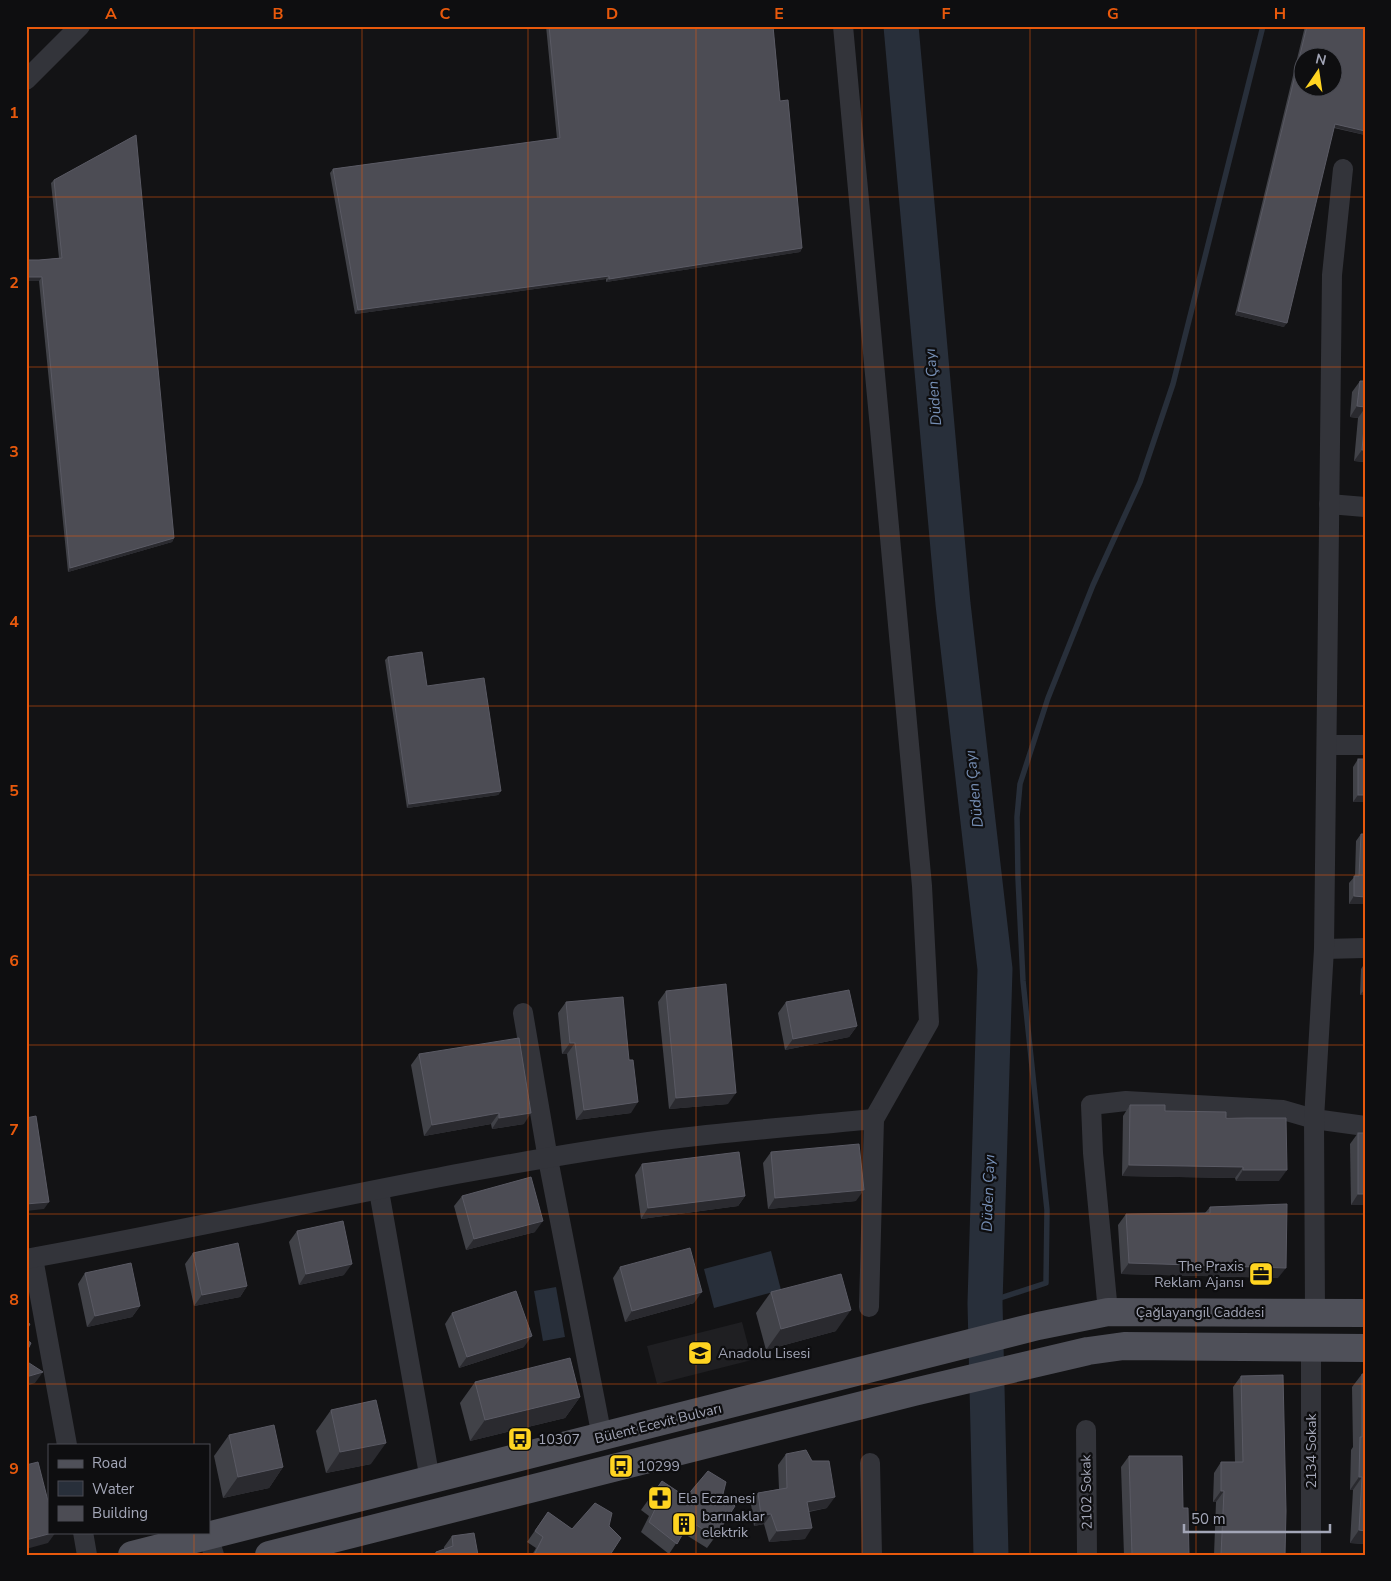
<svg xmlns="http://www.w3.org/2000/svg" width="1391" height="1581" font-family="'Nunito Sans',sans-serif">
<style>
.built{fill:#1f1f22}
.water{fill:#282f3a}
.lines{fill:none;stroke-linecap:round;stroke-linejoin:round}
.stream{stroke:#282f3a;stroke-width:5.5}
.river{stroke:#282f3a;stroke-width:35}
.street{stroke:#33343a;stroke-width:20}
.primary{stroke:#4f5059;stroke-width:28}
.wall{fill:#414248}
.shaded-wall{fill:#2a2a2f}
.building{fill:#4c4c54;stroke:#5a5a64;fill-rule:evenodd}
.grid{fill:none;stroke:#e8590c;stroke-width:1;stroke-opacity:0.55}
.labels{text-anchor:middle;stroke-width:4.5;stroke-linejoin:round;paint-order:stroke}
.poi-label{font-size:14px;fill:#a3a6b7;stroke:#0e0e10;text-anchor:start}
.street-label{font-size:14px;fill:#a3a6b7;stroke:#0e0e10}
.water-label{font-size:15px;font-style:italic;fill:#768fb5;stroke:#0e0e10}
.neatline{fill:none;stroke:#e8590c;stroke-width:2}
.grid-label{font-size:16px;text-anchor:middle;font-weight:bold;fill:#e8590c}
</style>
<rect width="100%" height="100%" fill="#131315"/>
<polygon class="built" points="742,1322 752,1360 657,1384 647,1346"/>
<g class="water">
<polygon points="771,1251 781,1290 714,1308 704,1269"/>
<polygon points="556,1287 565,1337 543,1341 534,1291"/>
</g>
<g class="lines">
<polyline class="stream" points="985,1303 1046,1283 1047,1210 1023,981 1018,878 1017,817 1020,784 1048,698 1093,585 1140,482 1173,384 1263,26"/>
<polyline class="river" points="901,26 953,604 995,969 985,1303 991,1555"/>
<g class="street">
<polyline points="843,26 922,886 929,1022 874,1119"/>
<polyline points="26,80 80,26"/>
<polyline points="1329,504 1365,507"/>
<polyline points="1327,745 1365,745"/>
<polyline points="1324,949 1365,948"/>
<polyline points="523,1013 548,1159 602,1437"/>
<polyline points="379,1191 430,1480"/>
<polyline points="33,1258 67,1445"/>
<path d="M26 1259C239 1221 449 1169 663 1140 733 1131 804 1126 874 1119L869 1307"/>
<polyline points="1108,1312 1093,1153 1091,1105 1126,1101 1283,1110 1314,1119 1365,1126"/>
<polyline points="1315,1313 1314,1119 1324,949 1332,275 1343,169"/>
<polyline points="1086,1430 1087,1555"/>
<polyline points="870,1463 872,1555"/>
<polyline points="83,1532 87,1555"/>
<polyline points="208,1536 214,1555"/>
<polyline points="1311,1555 1311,1347"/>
</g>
<g class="primary">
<polyline points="132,1555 1038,1326 1108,1312 1365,1313"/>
<polyline points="269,1555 914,1392 1088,1351 1124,1346 1365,1348"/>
</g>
</g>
<g class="wall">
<polygon points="546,26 773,26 780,101 802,248 800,252 606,282 606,279 355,314 330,173 333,169 557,139"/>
<polygon points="1305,26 1365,26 1365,135 1334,128 1284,327 1235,315"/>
<polygon points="54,180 174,538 172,542 68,572 39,281 39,260 59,258 51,183"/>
<polygon points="1360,381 1365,381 1365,462 1354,461 1358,418 1350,417 1352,392"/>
<polygon points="388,657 427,686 501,791 498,795 407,808 385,660"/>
<polygon points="1358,759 1365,759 1365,802 1353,802 1353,767"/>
<polygon points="1361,834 1365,904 1349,904 1349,883 1355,876 1356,841"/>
<polygon points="1365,963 1365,995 1360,995 1361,969"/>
<polygon points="666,991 728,1104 669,1109 658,1002"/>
<polygon points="566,1002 629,1060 631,1113 576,1120 567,1054 562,1054 558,1013"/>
<polygon points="786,1002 857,1026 849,1037 785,1050 778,1013"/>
<polygon points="419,1054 524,1124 492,1129 491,1124 424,1136 411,1065"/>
<polygon points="1130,1105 1165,1111 1226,1118 1279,1181 1236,1181 1235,1178 1122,1176 1123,1116"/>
<polygon points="1358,1133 1365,1205 1351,1205 1350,1144"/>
<polygon points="771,1152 856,1201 768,1209 763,1163"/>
<polygon points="642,1164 745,1196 738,1206 641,1219 635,1175"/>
<polygon points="462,1196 535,1232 466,1250 454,1206"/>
<polygon points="1210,1207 1278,1278 1121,1274 1118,1225 1126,1214 1205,1213"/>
<polygon points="297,1231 344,1275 299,1285 289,1242"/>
<polygon points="193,1253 247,1286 240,1297 194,1306 185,1264"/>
<polygon points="620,1267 694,1303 625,1322 613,1278"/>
<polygon points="85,1273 140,1306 132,1317 87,1327 78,1284"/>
<polygon points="771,1292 836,1331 766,1350 756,1313"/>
<polygon points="452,1313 524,1347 459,1368 445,1324"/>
<polygon points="1362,1374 1365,1374 1365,1544 1350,1543 1353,1490 1350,1490 1351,1450 1353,1447 1352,1387"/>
<polygon points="1241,1376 1285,1555 1214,1555 1216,1502 1213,1502 1214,1473 1221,1462 1235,1462 1233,1387"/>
<polygon points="475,1382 580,1397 565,1418 470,1441 460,1403"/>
<polygon points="331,1410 371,1464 326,1473 316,1431"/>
<polygon points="229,1435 283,1467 269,1488 223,1498 214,1456"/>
<polygon points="786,1454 827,1508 809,1512 805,1539 769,1542 764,1524 754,1526 751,1504 758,1493 779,1489 778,1465"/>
<polygon points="1129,1456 1183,1508 1189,1555 1124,1555 1121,1467"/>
<polygon points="662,1481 715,1537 707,1548 683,1533 669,1554 641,1532 649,1516 641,1510"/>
<polygon points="548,1512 572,1529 609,1526 610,1555 532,1555 536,1548 527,1542"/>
<polygon points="452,1536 478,1555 434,1555 436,1552 444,1549 444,1547"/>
</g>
<g class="shaded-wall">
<polygon points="1335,124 1365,131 1365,135 1333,127"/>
<polygon points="802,248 800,252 606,282 609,279"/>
<polygon points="609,276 606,279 355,314 358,310"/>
<polygon points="26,277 42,277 39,281 26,281"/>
<polygon points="1238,311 1287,323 1284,327 1235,315"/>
<polygon points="1357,406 1365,407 1365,408 1358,418 1350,417"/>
<polygon points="1362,450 1365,450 1365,462 1354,461"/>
<polygon points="174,538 172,542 68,572 70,568"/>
<polygon points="501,791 498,795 407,808 409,804"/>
<polygon points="1358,795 1365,795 1365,802 1353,802"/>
<polygon points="1354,896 1365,897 1365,904 1349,904"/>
<polygon points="1365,989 1365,995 1360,995"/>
<polygon points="857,1026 849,1037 785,1050 793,1039"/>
<polygon points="570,1043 575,1043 567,1054 562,1054"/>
<polygon points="736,1093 728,1104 669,1109 676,1098"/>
<polygon points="638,1102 631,1113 576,1120 584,1110"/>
<polygon points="499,1113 491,1124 424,1136 432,1125"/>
<polygon points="531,1113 524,1124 492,1129 499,1118"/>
<polygon points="1129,1165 1243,1167 1235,1178 1122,1176"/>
<polygon points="1243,1170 1287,1170 1279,1181 1236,1181"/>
<polygon points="864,1190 856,1201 768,1209 775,1198"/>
<polygon points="1358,1194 1365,1194 1365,1205 1351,1205"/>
<polygon points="745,1196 738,1206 641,1219 648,1208"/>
<polygon points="49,1202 44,1209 26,1211 26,1204"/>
<polygon points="543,1221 535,1232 466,1250 474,1239"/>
<polygon points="1129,1263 1286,1268 1278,1278 1121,1274"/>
<polygon points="352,1264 344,1275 299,1285 306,1274"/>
<polygon points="247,1286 240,1297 194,1306 202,1295"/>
<polygon points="702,1292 694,1303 625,1322 632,1311"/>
<polygon points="140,1306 132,1317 87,1327 95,1316"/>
<polygon points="851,1310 836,1331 766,1350 781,1329"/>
<polygon points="532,1336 524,1347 459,1368 467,1357"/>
<polygon points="43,1372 35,1383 26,1386 26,1377"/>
<polygon points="580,1397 565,1418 470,1441 485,1420"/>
<polygon points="386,1443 371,1464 326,1473 340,1452"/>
<polygon points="283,1467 269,1488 223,1498 238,1477"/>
<polygon points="1359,1477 1362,1477 1353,1490 1350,1490"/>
<polygon points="1221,1491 1224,1491 1216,1502 1213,1502"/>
<polygon points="835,1497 827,1508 799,1513 807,1502"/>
<polygon points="771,1514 764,1524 754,1526 761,1515"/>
<polygon points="812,1528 805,1539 769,1542 777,1531"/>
<polygon points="1359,1530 1365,1531 1365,1544 1350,1543"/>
<polygon points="56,1532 48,1543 26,1549 26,1540"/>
</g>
<g class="building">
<polygon points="549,26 773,26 780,101 788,100 802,248 609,279 609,276 358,310 333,169 560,138"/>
<path d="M1307 26H1365V131L1335 124 1287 323 1238 311ZM1304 58H1334V88H1304Z"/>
<polygon points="136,135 174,538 70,568 42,277 26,277 26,260 39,260 62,258 54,180"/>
<polygon points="1360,381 1365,381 1365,407 1357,406"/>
<polygon points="1365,417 1365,450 1362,450"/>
<polygon points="422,652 427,686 484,678 501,791 409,804 388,657"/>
<rect x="1358" y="759" width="7" height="36"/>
<polygon points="1361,834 1365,834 1365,897 1354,896 1354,876 1359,876"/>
<polygon points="726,984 736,1093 676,1098 666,991"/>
<polygon points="849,990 857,1026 793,1039 786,1002"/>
<polygon points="623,997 629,1060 633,1060 638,1102 584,1110 575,1043 570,1043 566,1002"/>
<polygon points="519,1038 531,1113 499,1118 499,1113 432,1125 419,1054"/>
<polygon points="1130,1105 1165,1105 1165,1111 1226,1112 1226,1118 1286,1118 1287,1170 1243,1170 1243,1167 1129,1165"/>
<polygon points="36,1116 49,1202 26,1204 26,1118"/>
<rect x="1358" y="1133" width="7" height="61"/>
<polygon points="859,1144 864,1190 775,1198 771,1152"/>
<polygon points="739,1152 745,1196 648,1208 642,1164"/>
<polygon points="531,1177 543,1221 474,1239 462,1196"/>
<polygon points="1287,1204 1286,1268 1129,1263 1126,1214 1210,1213 1210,1207"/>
<polygon points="343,1221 352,1264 306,1274 297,1231"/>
<polygon points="238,1243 247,1286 202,1295 193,1253"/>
<polygon points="690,1248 702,1292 632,1311 620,1267"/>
<polygon points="131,1263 140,1306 95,1316 85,1273"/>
<polygon points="841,1274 851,1310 781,1329 771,1292"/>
<polygon points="516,1291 532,1336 467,1357 452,1313"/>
<polygon points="26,1322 30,1324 26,1331"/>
<polygon points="26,1339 31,1343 26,1353"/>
<polygon points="570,1358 580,1397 485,1420 475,1382"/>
<polygon points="26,1361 43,1372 26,1377"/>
<polygon points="1362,1374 1365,1374 1365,1531 1359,1530 1362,1477 1359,1477 1360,1437 1362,1437"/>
<polygon points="1283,1375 1286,1511 1285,1555 1221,1555 1224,1491 1221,1491 1221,1462 1243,1462 1241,1376"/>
<polygon points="376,1400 386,1443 340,1452 331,1410"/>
<polygon points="274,1425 283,1467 238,1477 229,1435"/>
<polygon points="806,1450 812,1461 829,1461 835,1497 807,1502 812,1528 777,1531 771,1514 761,1515 758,1493 787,1488 786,1454"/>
<polygon points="1129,1456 1182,1456 1183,1508 1188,1508 1189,1555 1132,1555"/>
<polygon points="38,1462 49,1505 49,1532 56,1532 26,1540 26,1465"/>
<polygon points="708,1471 726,1482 723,1494 735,1506 715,1537 690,1521 677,1544 649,1522 657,1505 649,1499 662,1481 686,1497"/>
<polygon points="595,1503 612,1513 609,1526 621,1538 610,1555 580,1555 576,1553 575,1555 538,1555 535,1553 543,1537 535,1531 548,1512 572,1529"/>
<polygon points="474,1533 478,1555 436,1555 436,1552 453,1546 452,1536"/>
</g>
<path class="grid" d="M194 26V1445M362 26V1555M528 26V1555M696 26V1555M862 26V1555M1030 26V1555M1196 26V1555M26 197H1365M26 367H1365M26 536H1365M26 706H1365M26 875H1365M26 1045H1365M26 1214H1365M26 1384H1365M194 1532V1555"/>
<defs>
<symbol id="office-square" viewBox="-11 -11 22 22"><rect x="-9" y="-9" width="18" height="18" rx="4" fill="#ffd421" stroke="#0e0e10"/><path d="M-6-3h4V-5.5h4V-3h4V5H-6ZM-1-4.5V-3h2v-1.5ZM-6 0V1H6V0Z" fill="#111"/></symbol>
<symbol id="school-square" viewBox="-11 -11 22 22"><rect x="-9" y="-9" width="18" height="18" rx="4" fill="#ffd421" stroke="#0e0e10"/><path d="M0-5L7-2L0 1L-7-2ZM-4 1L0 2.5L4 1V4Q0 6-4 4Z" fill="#111"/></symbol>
<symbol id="bus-square" viewBox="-11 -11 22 22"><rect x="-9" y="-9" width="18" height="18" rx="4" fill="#ffd421" stroke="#0e0e10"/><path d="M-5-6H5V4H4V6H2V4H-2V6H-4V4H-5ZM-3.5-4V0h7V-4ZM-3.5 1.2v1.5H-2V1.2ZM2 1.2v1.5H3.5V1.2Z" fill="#111"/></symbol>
<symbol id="pharmacy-square" viewBox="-11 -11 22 22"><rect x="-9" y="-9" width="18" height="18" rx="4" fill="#ffd421" stroke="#0e0e10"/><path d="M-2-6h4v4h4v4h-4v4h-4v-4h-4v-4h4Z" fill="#111"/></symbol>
<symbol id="building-square" viewBox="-11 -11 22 22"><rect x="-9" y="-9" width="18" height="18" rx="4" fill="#ffd421" stroke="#0e0e10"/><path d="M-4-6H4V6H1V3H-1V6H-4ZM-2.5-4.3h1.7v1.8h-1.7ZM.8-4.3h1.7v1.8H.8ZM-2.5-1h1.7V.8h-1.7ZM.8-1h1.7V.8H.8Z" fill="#111"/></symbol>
</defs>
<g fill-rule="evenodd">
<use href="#office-square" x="1247" y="1260" width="28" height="28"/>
<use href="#school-square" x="686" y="1339" width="28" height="28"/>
<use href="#bus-square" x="506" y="1425" width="28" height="28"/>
<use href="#bus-square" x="607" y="1452" width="28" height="28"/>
<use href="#pharmacy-square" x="646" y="1484" width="28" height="28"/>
<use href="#building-square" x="670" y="1510" width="28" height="28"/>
</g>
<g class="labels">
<g class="poi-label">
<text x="1244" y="1271" text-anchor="end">The Praxis<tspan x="1244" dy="16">Reklam Ajansı</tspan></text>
<text x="718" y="1358">Anadolu Lisesi</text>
<text x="538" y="1444">10307</text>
<text x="638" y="1471">10299</text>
<text x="678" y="1503">Ela Eczanesi</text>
<text x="702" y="1521">barınaklar<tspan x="702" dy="16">elektrik</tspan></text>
</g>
<g class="street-label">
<text x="1200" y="1317">Çağlayangil Caddesi</text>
<text transform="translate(658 1423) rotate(-14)" y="5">Bülent Ecevit Bulvarı</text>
<text transform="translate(1311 1451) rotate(-90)" y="5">2134 Sokak</text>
<text transform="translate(1086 1492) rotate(-91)" y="5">2102 Sokak</text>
</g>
<g class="water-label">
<text transform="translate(933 387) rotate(-95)" y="5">Düden Çayı</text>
<text transform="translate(974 789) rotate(-96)" y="5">Düden Çayı</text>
<text transform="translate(988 1193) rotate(-88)" y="5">Düden Çayı</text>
</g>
</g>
<rect width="1391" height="1581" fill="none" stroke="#0e0e10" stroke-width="55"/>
<rect x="48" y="1444" width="162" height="90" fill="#0e0e10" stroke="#4a4b53"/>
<rect x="58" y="1460" width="25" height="8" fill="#4f5059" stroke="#4a4b53"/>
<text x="92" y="1468" font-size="15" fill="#a3a6b7">Road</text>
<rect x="58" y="1481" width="25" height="15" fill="#282f3a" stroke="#4a4b53"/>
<text x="92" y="1494" font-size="15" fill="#a3a6b7">Water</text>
<rect x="58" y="1506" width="25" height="15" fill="#4c4c54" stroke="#4a4b53"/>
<text x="92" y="1518" font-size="15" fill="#a3a6b7">Building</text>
<g transform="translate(1318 72) rotate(13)"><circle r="24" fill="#0e0e10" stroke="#4a4b53"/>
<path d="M0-4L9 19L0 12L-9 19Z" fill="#ffd421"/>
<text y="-8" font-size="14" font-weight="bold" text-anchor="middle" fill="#a3a6b7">N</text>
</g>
<path d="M1184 1524v8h146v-8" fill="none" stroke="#a3a6b7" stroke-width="2.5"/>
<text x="1191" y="1524" font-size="15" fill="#a3a6b7" stroke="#0e0e10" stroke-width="4" paint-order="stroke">50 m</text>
<rect x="28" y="28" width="1336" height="1526" class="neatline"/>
<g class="grid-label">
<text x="111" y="19">A</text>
<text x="278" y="19">B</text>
<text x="445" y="19">C</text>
<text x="612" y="19">D</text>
<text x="779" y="19">E</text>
<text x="946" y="19">F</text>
<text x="1113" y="19">G</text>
<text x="1280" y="19">H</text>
<text x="14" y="118">1</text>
<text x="14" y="288">2</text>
<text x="14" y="457">3</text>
<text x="14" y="627">4</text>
<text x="14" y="796">5</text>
<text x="14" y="966">6</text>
<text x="14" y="1135">7</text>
<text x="14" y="1305">8</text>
<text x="14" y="1474">9</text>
</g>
</svg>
